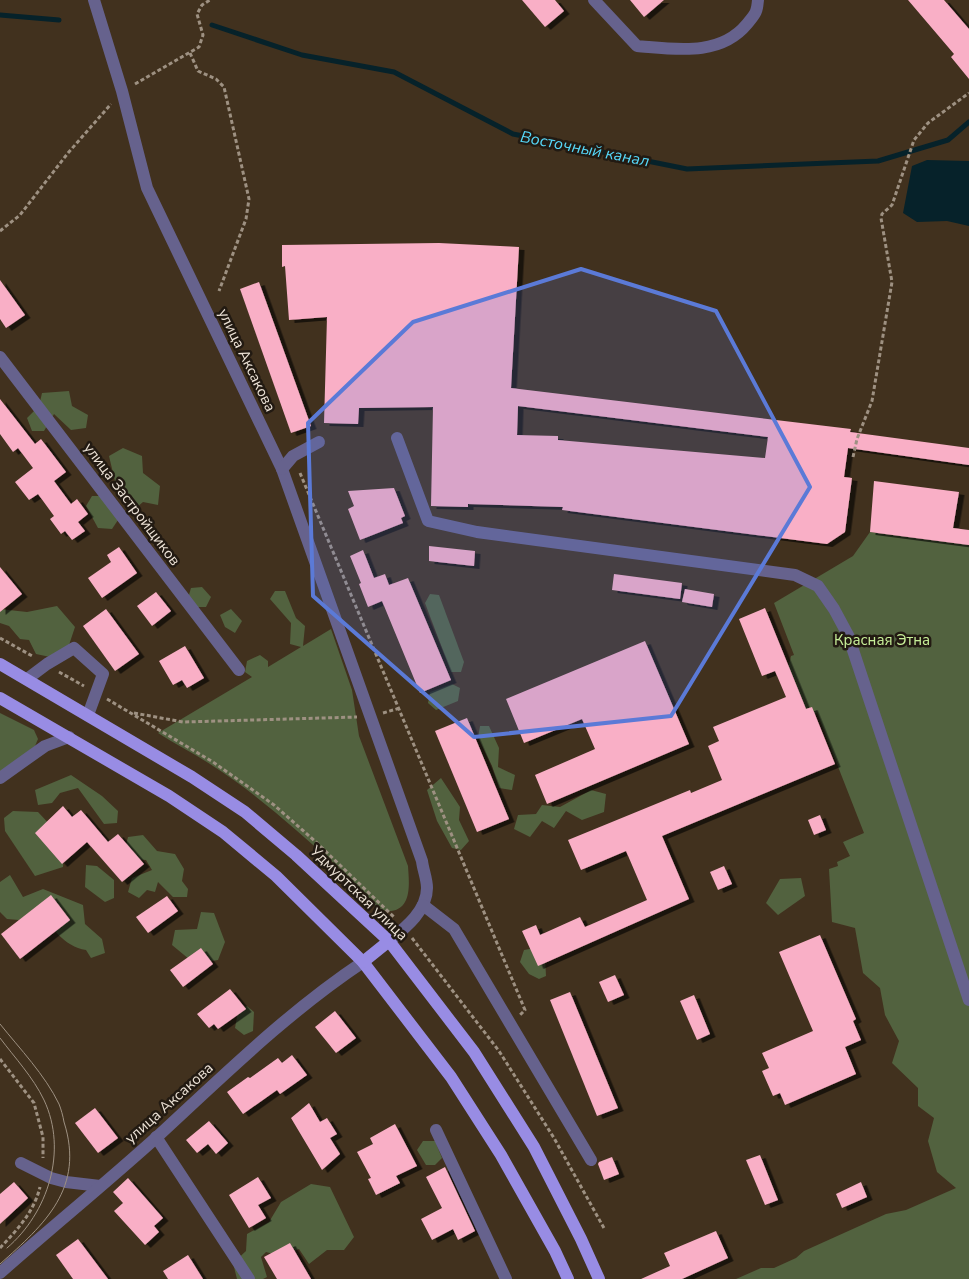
<svg xmlns="http://www.w3.org/2000/svg" width="969" height="1279" font-family="'Nunito Sans',sans-serif">
<style>
.green{fill:#52623f}
.water{fill:#06222a}
.lines{fill:none;stroke-linecap:round;stroke-linejoin:round}
.stream{stroke:#06222a;stroke-width:5}
.building{fill:#f9afc6;fill-rule:evenodd;filter:url(#shadow)}
.path{stroke:#9e9182;stroke-width:3;stroke-dasharray:4 2.5;stroke-linecap:butt}
.minor{stroke:#66628d;stroke-width:12}
.major{stroke:#988ce4;stroke-width:12}
.tram{stroke:#9e9182;stroke-width:1}
.marked{fill:#5b7ad7;fill-opacity:0.2;stroke:#5b7ad7;stroke-width:4;stroke-linejoin:round}
.labels{text-anchor:middle;stroke-width:5;stroke-linejoin:round;paint-order:stroke}
.street-label{font-size:15px;fill:#ece2d6;stroke:#221a12}
.park-label{font-size:15px;fill:#c7ef98;stroke:#221a12}
.water-label{font-size:16px;font-style:italic;fill:#56d7f8;stroke:#221a12}
</style>
<defs>
<filter id="shadow"><feDropShadow dx="5.5" dy="3" stdDeviation="0" flood-color="#0009"/></filter>
</defs>
<rect width="100%" height="100%" fill="#41311e"/>
<g class="green">
<polygon points="69,391 72,406 88,415 86,428 71,430 54,414 44,431 32,431 27,418 39,406 42,393"/>
<polygon points="123,448 142,456 143,473 160,486 158,505 143,502 136,508 118,494 109,456"/>
<polygon points="92,496 101,496 118,520 112,529 98,528 86,506"/>
<polygon points="870,532 969,545 969,1279 736,1279 761,1268 774,1268 796,1258 804,1251 886,1214 906,1210 956,1188 937,1172 928,1141 934,1118 918,1106 918,1088 892,1063 899,1041 885,1015 880,988 863,973 855,928 832,922 829,869 838,866 837,862 850,856 843,842 864,833 817,713 811,716 802,711 787,672 791,656 794,655 774,603 853,556"/>
<polygon points="202,587 211,597 206,607 196,607 188,598 191,588"/>
<path d="M275 591H285L296 618 305 626 303 646 331 629 352 690 359 736 408 866C409 882 413 911 388 911 373 911 349 878 338 867 297 831 256 793 210 764 193 753 175 744 158 733L252 677 245 672 247 661 260 655 268 661V667L301 647 290 644 291 623 270 599Z"/>
<polygon points="430,594 439,595 464,662 461,672 451,672 425,603"/>
<polygon points="57,606 75,627 68,648 50,657 36,654 29,640 20,639 9,626 0,623 0,609 27,612"/>
<polygon points="231,609 242,621 235,633 225,627 220,615"/>
<polygon points="452,684 460,688 458,701 436,710 428,703 430,692"/>
<polygon points="0,713 34,730 38,739 35,746 0,774"/>
<polygon points="480,726 489,726 499,748 498,767 515,775 512,790 499,788 492,766 478,738"/>
<polygon points="71,775 102,796 118,811 117,823 104,824 78,788 60,793 52,803 38,805 35,790"/>
<polygon points="441,778 460,807 459,820 469,841 461,850 452,848 437,821 427,790"/>
<polygon points="591,790 606,794 604,812 582,820 566,811 554,828 542,821 530,837 514,829 518,815 536,814 542,805 560,807"/>
<polygon points="13,811 38,812 52,827 64,853 63,867 35,876 5,831 4,818"/>
<polygon points="143,835 157,851 175,854 184,869 182,881 188,889 187,897 173,897 158,882 155,892 147,890 139,898 128,892 132,878 152,870 146,860 134,859 125,849 128,837"/>
<polygon points="86,865 97,866 114,880 114,898 105,902 85,887"/>
<path d="M10 875 23 897 43 889 83 905 85 924 102 939 105 953 91 958 86 950C64 947 50 925 37 909L19 920 7 919 0 912V882Z"/>
<polygon points="801,878 805,896 778,915 766,903 780,879"/>
<polygon points="201,912 214,913 225,942 218,960 195,964 172,945 175,930 197,929"/>
<polygon points="535,948 545,957 546,976 539,979 529,974 520,962 524,950"/>
<polygon points="247,1006 254,1012 253,1031 244,1035 235,1028 238,1011"/>
<polygon points="423,1141 435,1141 442,1158 435,1165 426,1165 417,1150"/>
<polygon points="311,1184 330,1187 354,1237 344,1250 327,1250 309,1264 299,1249 281,1256 266,1252 261,1257 267,1277 263,1279 237,1279 233,1263 246,1251 247,1234 269,1222 281,1202"/>
</g>
<polygon class="water" points="927,160 969,161 969,226 947,221 917,222 903,213 912,166"/>
<g class="lines">
<g class="stream">
<polyline points="0,15 59,20"/>
<polyline points="212,25 302,55 394,72 513,134 687,169 878,161 948,140 969,122"/>
</g>
</g>
<g class="building">
<polygon points="522,0 555,0 564,11 545,27"/>
<polygon points="630,0 664,0 644,17"/>
<polygon points="908,0 944,0 969,29 969,79 951,57 954,54"/>
<path d="M439 243 519 247 511 388 851 429 850 432 969 448V465L848 448 844 477 852 478 845 532 827 544 562 510 563 507 468 504V507L431 506 433 407 359 408 358 424 324 423 327 317 289 320 285 266 282 267V245ZM518 406 768 437 765 458 558 440V436L517 435Z"/>
<polygon points="0,280 25,315 6,328 0,319"/>
<polygon points="259,282 311,426 291,433 240,289"/>
<polygon points="0,399 35,444 41,439 66,472 54,481 71,504 77,499 88,514 78,522 85,531 72,540 65,531 61,534 50,519 54,516 38,494 29,500 15,482 33,468 18,448 13,452 0,434"/>
<polygon points="874,481 959,492 953,528 969,530 969,545 870,532"/>
<polygon points="394,488 405,516 401,518 403,523 360,540 348,509 354,506 348,491"/>
<polygon points="429,546 475,551 474,566 429,561"/>
<polygon points="119,547 137,573 102,598 88,578 111,562 107,555"/>
<polygon points="363,550 374,578 385,574 389,585 408,578 451,680 420,693 382,601 368,607 359,584 361,583 350,556"/>
<polygon points="0,567 22,594 0,612"/>
<polygon points="614,574 682,583 680,599 612,590"/>
<polygon points="685,589 714,594 712,607 682,602"/>
<polygon points="156,592 171,611 152,626 137,606"/>
<polygon points="765,608 806,709 812,707 835,764 662,836 689,899 538,966 522,931 536,925 540,935 580,917 585,927 647,900 626,851 581,870 568,840 690,790 691,793 722,780 708,746 719,741 713,727 786,697 775,671 762,676 739,619"/>
<polygon points="106,609 139,654 115,671 83,626"/>
<polygon points="645,641 689,744 547,804 535,775 595,749 582,719 524,743 506,699"/>
<polygon points="185,646 204,678 187,688 182,680 173,685 159,661"/>
<polygon points="467,718 509,819 477,832 435,731"/>
<polygon points="63,806 72,817 81,810 108,842 118,834 144,864 122,882 87,842 62,864 35,833"/>
<polygon points="820,815 826,830 814,835 808,820"/>
<polygon points="724,866 732,884 718,890 710,872"/>
<polygon points="51,895 70,920 20,959 1,934"/>
<polygon points="167,896 178,911 148,933 136,917"/>
<polygon points="820,935 856,1019 853,1021 861,1040 845,1047 856,1074 785,1105 780,1093 773,1096 762,1071 769,1068 762,1053 813,1031 779,952"/>
<polygon points="201,948 213,964 183,987 170,970"/>
<polygon points="615,975 624,995 608,1002 599,982"/>
<polygon points="230,989 246,1009 218,1029 214,1024 209,1028 197,1014"/>
<polygon points="570,992 618,1108 597,1116 550,1000"/>
<polygon points="694,995 710,1034 697,1040 680,1001"/>
<polygon points="335,1011 356,1038 336,1053 315,1027"/>
<polygon points="292,1055 307,1075 280,1094 277,1090 243,1114 227,1092 248,1077 250,1078 278,1058 282,1063"/>
<polygon points="309,1103 320,1122 327,1118 337,1134 330,1138 340,1154 322,1170 291,1118"/>
<polygon points="95,1108 118,1138 98,1153 75,1123"/>
<polygon points="209,1121 228,1143 216,1154 208,1144 197,1153 186,1140"/>
<polygon points="395,1124 417,1166 396,1176 400,1183 376,1195 368,1179 371,1178 357,1152 373,1144 370,1138"/>
<polygon points="760,1155 778,1200 765,1205 746,1160"/>
<polygon points="612,1157 619,1174 604,1180 598,1164 599,1162"/>
<polygon points="445,1167 475,1231 458,1240 453,1229 432,1240 421,1219 442,1208 426,1177"/>
<polygon points="258,1177 271,1198 258,1205 266,1218 249,1228 229,1195"/>
<polygon points="128,1178 163,1218 154,1226 159,1232 145,1245 114,1211 123,1203 113,1192"/>
<polygon points="14,1182 28,1198 0,1224 0,1194"/>
<polygon points="861,1182 867,1197 842,1208 836,1194"/>
<polygon points="716,1231 728,1258 682,1279 641,1279 670,1266 664,1253"/>
<polygon points="78,1239 108,1279 73,1279 56,1255"/>
<polygon points="290,1243 311,1279 277,1279 264,1257"/>
<polygon points="188,1255 203,1279 168,1279 163,1271"/>
</g>
<g class="lines">
<g class="path">
<polyline points="190,53 198,71 216,79 224,87 249,199 246,219 219,291"/>
<polyline points="135,84 199,47 203,35 197,14 202,5 210,0"/>
<polyline points="0,231 20,215 68,153 111,104"/>
<polyline points="853,457 857,439 872,401 892,282 881,218 882,214 892,205 914,140 928,123 969,93"/>
<polyline points="300,473 525,1010 520,1015"/>
<polyline points="0,638 34,657"/>
<polyline points="59,672 84,686"/>
<polyline points="107,699 213,762 274,805 316,842 395,918"/>
<polyline points="134,713 183,722 357,717"/>
<polyline points="383,713 400,708"/>
<polyline points="412,938 499,1051 554,1138 605,1230"/>
<polyline points="0,1059 34,1103 43,1137 43,1158"/>
<path d="M0 1248C17 1230 34 1212 40 1187"/>
</g>
<g class="minor">
<path d="M94 0 122 91 147 188 282 469 422 861C423 870 427 879 427 888 427 911 405 928 389 941"/>
<path d="M594 0 637 46C675 49 720 57 747 24 755 14 757 13 758 0"/>
<polyline points="0,357 239,670"/>
<polyline points="397,438 428,521 477,532 795,575 818,586 834,609 848,635 969,1000"/>
<polyline points="282,469 293,456 319,442"/>
<polyline points="27,679 47,664 74,648 103,674 88,715"/>
<polyline points="0,778 45,746 69,737"/>
<polyline points="423,905 454,929 591,1160"/>
<polyline points="436,1130 506,1279"/>
<polyline points="156,1137 249,1279"/>
<polyline points="21,1163 51,1178 66,1182 100,1186"/>
<path d="M0 1273C52 1227 106 1183 158 1136 224 1075 288 1012 363 962"/>
</g>
<g class="major">
<polyline points="0,664 192,777 245,812 296,855 389,941 474,1052 534,1147 581,1239 599,1279"/>
<polyline points="0,698 169,796 223,832 276,876 363,962 451,1077 501,1155 555,1251 568,1279"/>
<polyline points="363,962 389,941"/>
</g>
<g class="tram">
<path d="M0 1024C20 1049 45 1075 59 1104 61 1109 63 1116 64 1122 85 1188 45 1224 0 1264"/>
<path d="M0 1038C15 1058 33 1077 44 1100 68 1151 48 1213 7 1248"/>
</g>
</g>
<path class="marked" d="M581 269 716 311 810 487 671 716 474 737 313 596 308 423 413 322Z"/>
<g class="labels">
<g class="street-label">
<text transform="translate(247 360) rotate(64)" y="5">улица Аксакова</text>
<text transform="translate(132 504) rotate(53)" y="5">улица Застройщиков</text>
<text transform="translate(359 893) rotate(44)" y="5">Удмуртская улица</text>
<text transform="translate(169 1103) rotate(-42)" y="5">улица Аксакова</text>
</g>
<g class="park-label">
<text x="882" y="645">Красная Этна</text>
</g>
<g class="water-label">
<text transform="translate(585 148) rotate(11)" y="6">Восточный канал</text>
</g>
</g>
</svg>
